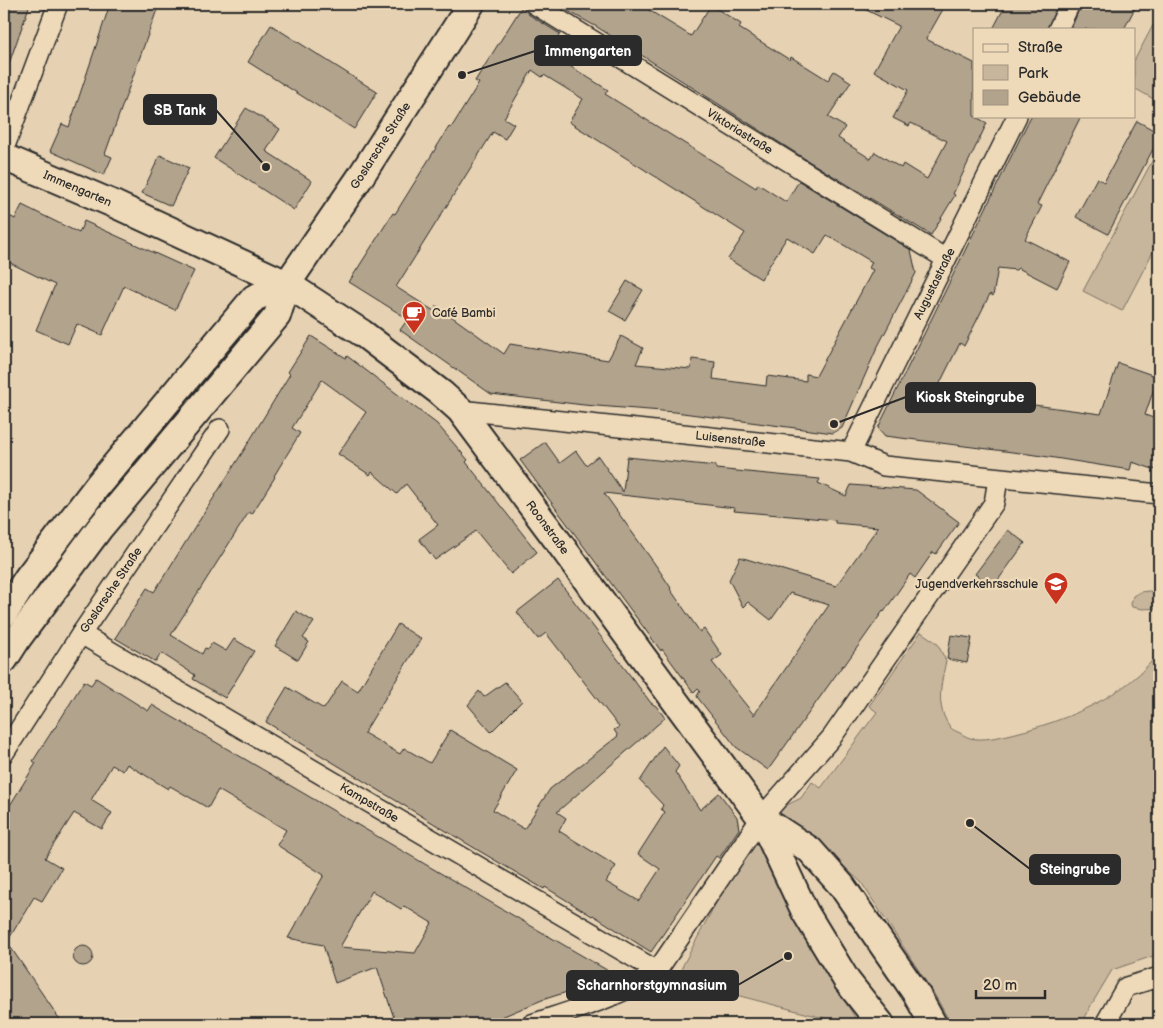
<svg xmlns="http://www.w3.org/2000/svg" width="1163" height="1028" font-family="'Balsamiq Sans',sans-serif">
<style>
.green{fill:#c8b69c;stroke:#7a7064}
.building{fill:#b2a38d;stroke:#2b2b2b;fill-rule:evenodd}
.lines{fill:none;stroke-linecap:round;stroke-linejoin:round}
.street-casing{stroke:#2b2b2b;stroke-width:22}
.secondary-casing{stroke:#2b2b2b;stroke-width:30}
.street{stroke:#eed9b8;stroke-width:19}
.secondary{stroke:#eed9b8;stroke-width:26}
.labels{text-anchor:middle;stroke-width:4.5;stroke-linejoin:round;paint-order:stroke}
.street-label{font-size:12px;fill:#2b2b2b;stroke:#eed9b8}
.poi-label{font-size:12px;fill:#2b2b2b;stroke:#eed9b8;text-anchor:start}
.leader{fill:none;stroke:#2b2b2b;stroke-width:2}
.callout-dot{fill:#2b2b2b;stroke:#eed9b8;stroke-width:2}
.callout{fill:#2b2b2b;stroke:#2b2b2b;stroke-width:2}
.callout-label{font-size:14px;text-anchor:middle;font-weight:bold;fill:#fff}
</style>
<rect width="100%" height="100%" fill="#e6d2b2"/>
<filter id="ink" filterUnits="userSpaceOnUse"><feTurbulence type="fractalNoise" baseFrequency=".02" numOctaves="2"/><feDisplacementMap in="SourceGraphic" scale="10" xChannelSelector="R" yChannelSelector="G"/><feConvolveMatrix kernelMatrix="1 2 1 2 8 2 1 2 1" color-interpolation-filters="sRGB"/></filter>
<g filter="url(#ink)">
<g class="green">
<polygon points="1159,14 1159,102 1134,88 1134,61"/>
<polygon points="1159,148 1159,240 1122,311 1083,291"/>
<polygon points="1149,591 1159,593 1159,608 1143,609 1132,607 1131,604 1133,596 1140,592"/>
<path d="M921 632 937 643 946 661C941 684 935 706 950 727 952 730 956 731 960 733 963 735 967 737 970 738 983 741 999 737 1012 734 1049 725 1085 712 1117 691 1133 681 1148 667 1159 652V954L1112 970 1080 1024H951L936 997 861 882 802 829 761 819 793 916 859 1024H847L694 984 684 978 682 967 761 818 801 798 812 782 821 788 877 712 869 706Z"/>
</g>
<g class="building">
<polygon points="4,4 30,4 6,72 4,71"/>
<polygon points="110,4 159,4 105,154 112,157 104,175 50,151 62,124 69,127"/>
<polygon points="555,4 639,4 691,36 711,5 741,24 739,28 790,60 791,57 828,80 834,71 851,82 828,117 845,127 838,138 871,159 875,152 901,168 903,164 927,179 947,141 911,123 909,126 893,118 908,90 874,71 899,26 854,4 946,4 926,39 974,63 974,116 987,123 953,194 955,195 931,235 810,162 597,27"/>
<polygon points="1006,4 1058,4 1047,29 993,29"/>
<polygon points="1081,4 1137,4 1124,29 1071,29"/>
<path d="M523 5 528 14 560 34 549 53 608 90 605 94 756 188 758 184 786 202 799 181 911 250 916 273 877 348 842 428 833 433 675 412 584 405 491 394 400 330 408 319 349 282 393 213 395 214 449 127 451 128 479 83 475 81ZM532 70 542 77 544 75 583 99 569 122 745 233 728 259 761 279 787 237 815 254 827 235 872 262 869 268 873 270 816 376 806 374V381L767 376 766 386 713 379 715 362 692 359 691 369 636 364 643 348 621 336 608 360 510 344 504 354 437 306 434 311 396 287 493 132 505 139 514 124 504 118Z"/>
<polygon points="271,25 377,92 354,129 248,62"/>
<polygon points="246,108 280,129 266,151 312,181 294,210 214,158"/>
<polygon points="1031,116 1081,116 1037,204 1042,206 1025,239 1070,262 1057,288 1018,268 1016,270 998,268 993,296 990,294 964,346 960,343 934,395 977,401 976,407 1011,411 1012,402 1101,414 1118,363 1158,377 1145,415 1159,420 1159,471 1132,462 1130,470 1036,455 885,436 878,428"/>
<polygon points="1137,121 1159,133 1159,138 1108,234 1076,217 1097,178 1104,182"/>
<polygon points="160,155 189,168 171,206 142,193"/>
<polygon points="22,205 79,233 84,221 194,271 175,310 124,286 102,335 77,324 68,344 36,330 55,285 4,260 4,213 15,219"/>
<polygon points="627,281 643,290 625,320 609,311"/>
<polygon points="311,336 346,358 347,356 437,424 468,460 466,462 537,552 511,574 476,531 435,560 419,539 438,525 406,484 397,494 372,472 370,475 338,454 366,412 322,380 292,428 300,433 274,476 275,477 252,514 249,512 171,635 202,654 205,648 208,649 212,643 226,651 234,639 254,651 225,698 193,679 195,675 161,653 156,662 115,638 147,588 154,592 244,450 290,374 288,372"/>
<path d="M545 442 560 463 576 451 586 465 598 456 623 492 627 457 716 466V469L820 479 818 483 846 496 851 485 916 490 959 522 936 554 933 552 915 578 910 574 884 612 883 611 844 666 843 665 768 770 736 747 698 698 697 696 700 691 698 689 694 693 662 649 661 651 520 460ZM604 493 735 508 734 511 835 520V523L878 527 836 586 740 557 729 580 743 607 748 602 771 620 790 593 829 605 754 715 712 662 722 655 704 629 700 632 670 589 671 588 657 567Z"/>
<polygon points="1008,530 1025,543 993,587 975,574"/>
<polygon points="558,580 651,703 656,706 665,718 557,812 566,818 559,831 616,866 606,882 639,901 660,869 638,854 665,812 661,809 663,805 640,781 663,746 679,766 675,772 700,810 719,793 737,817 739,829 719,858 716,856 651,952 593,915 592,916 545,887 544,889 481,852 266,722 287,687 324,709 342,681 358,691 398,624 421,639 364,733 400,754 404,748 430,763 450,730 517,770 493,810 524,829 550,789 618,736 614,730 619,727 546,633 538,639 517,612"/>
<polygon points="296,611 314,622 303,638 309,642 298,660 275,646"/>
<polygon points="951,635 972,638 967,663 947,659"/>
<path d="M96 678 148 711 152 705 617 976 542 1000 485 1024H396L377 967 335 983 323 945 288 938 324 875 277 845 286 830 218 790 208 808 170 786 168 789 127 764 123 771 112 765 91 800 112 813 102 829 74 813 45 858 62 868 42 901 34 897 7 942 63 1024H15L4 1008V815L36 763 33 761 54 728H55L84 681 91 685ZM372 891 401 909 404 906 432 923 415 953 340 947Z"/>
<polygon points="505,682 522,701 491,732 468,705 479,691 484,697"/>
<circle cx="83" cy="956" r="10"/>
</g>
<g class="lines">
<defs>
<g id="street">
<path id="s1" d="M534 4 946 259"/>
<polyline points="1058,29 1070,4"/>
<polyline points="4,149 58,4"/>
<path id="s2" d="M460 410 851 452 884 466 1159 494"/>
<path id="s3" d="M851 452 1017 116"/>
<path id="s4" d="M81 634 657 971"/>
<path id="s5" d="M4 753 81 634 220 429"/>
<path d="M532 1024C570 1011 625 996 657 971L761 818 832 737 994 503 998 479"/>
<polyline points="1105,1024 1126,987 1159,977"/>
</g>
<g id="secondary">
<path id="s6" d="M4 157 116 205 287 284 362 333 441 393 460 410 560 544 761 818 805 912 847 981 881 1024"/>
<polyline points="4,614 28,577 98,485 254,298 287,284"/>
<path id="s7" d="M4 660 18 638 99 529 277 316 287 284 359 179 471 4"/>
<polyline points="761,818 810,850 842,886 917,995 933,1024"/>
</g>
</defs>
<use href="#street" class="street-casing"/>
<use href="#secondary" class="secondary-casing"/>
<use href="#street" class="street"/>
<use href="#secondary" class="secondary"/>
</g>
</g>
<defs>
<symbol id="cafe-pin" viewBox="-11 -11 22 30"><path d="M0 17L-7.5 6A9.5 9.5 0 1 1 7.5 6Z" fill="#c8321e" stroke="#eed9b8"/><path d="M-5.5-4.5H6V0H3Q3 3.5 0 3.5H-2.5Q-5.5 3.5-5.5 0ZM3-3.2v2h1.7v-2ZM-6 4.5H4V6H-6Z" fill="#fff"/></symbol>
<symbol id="school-pin" viewBox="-11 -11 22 30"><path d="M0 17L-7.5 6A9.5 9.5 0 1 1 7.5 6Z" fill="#c8321e" stroke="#eed9b8"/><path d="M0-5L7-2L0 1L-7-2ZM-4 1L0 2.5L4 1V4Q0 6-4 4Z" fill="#fff"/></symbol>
</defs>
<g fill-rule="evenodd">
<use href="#cafe-pin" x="400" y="299" width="28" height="38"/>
<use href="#school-pin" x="1042" y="570" width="28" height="38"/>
</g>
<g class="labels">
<g class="street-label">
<text dy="4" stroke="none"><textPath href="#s1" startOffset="242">Viktoriastraße</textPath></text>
<text dy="4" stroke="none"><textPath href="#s7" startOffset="640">Goslarsche Straße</textPath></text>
<text dy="4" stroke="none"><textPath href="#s6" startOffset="80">Immengarten</textPath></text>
<text dy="4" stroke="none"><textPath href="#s3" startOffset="188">Augustastraße</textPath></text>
<text dy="4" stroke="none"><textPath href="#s2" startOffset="272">Luisenstraße</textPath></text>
<text dy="4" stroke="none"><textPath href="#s6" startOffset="671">Roonstraße</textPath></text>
<text dy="4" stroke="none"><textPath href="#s5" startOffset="195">Goslarsche Straße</textPath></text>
<text dy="4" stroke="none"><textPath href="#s4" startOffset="334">Kampstraße</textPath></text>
</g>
<g class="poi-label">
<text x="432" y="317">Café Bambi</text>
<text x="1038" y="588" text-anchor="end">Jugendverkehrsschule</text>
</g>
</g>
<path class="leader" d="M462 75L535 51M266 167L216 110M834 424L906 397M970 823L1030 869M788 956L738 985"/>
<g class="callout-dot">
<circle cx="462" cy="75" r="5"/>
<circle cx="266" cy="167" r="5"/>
<circle cx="834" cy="424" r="5"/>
<circle cx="970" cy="823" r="5"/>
<circle cx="788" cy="956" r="5"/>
</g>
<g class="callout">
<rect x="535" y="36" width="106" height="29" rx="5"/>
<rect x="144" y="95" width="72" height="29" rx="5"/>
<rect x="906" y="383" width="129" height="29" rx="5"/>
<rect x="1030" y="855" width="90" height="29" rx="5"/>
<rect x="567" y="971" width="171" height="29" rx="5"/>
</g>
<g class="callout-label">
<text x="588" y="56">Immengarten</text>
<text x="180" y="115">SB Tank</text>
<text x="970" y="402">Kiosk Steingrube</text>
<text x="1075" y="874">Steingrube</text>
<text x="652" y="990">Scharnhorstgymnasium</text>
</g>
<rect width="1163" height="1028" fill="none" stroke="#eed9b8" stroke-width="20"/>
<rect x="10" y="10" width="1143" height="1008" fill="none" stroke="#2b2b2b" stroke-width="2" filter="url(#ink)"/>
<rect x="973" y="28" width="162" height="90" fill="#eed9b8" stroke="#a09380"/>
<rect x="983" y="44" width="25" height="8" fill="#eed9b8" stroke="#a09380"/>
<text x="1018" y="52" font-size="15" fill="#2b2b2b">Straße</text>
<rect x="983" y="65" width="25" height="15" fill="#c8b69c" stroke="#a09380"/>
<text x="1018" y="78" font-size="15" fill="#2b2b2b">Park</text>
<rect x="983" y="90" width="25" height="15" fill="#b2a38d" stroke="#a09380"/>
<text x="1018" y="102" font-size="15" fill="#2b2b2b">Gebäude</text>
<path d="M976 990v8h69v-8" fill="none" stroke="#2b2b2b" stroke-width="2.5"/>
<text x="983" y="990" font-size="15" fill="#2b2b2b" stroke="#eed9b8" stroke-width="4" paint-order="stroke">20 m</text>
</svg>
